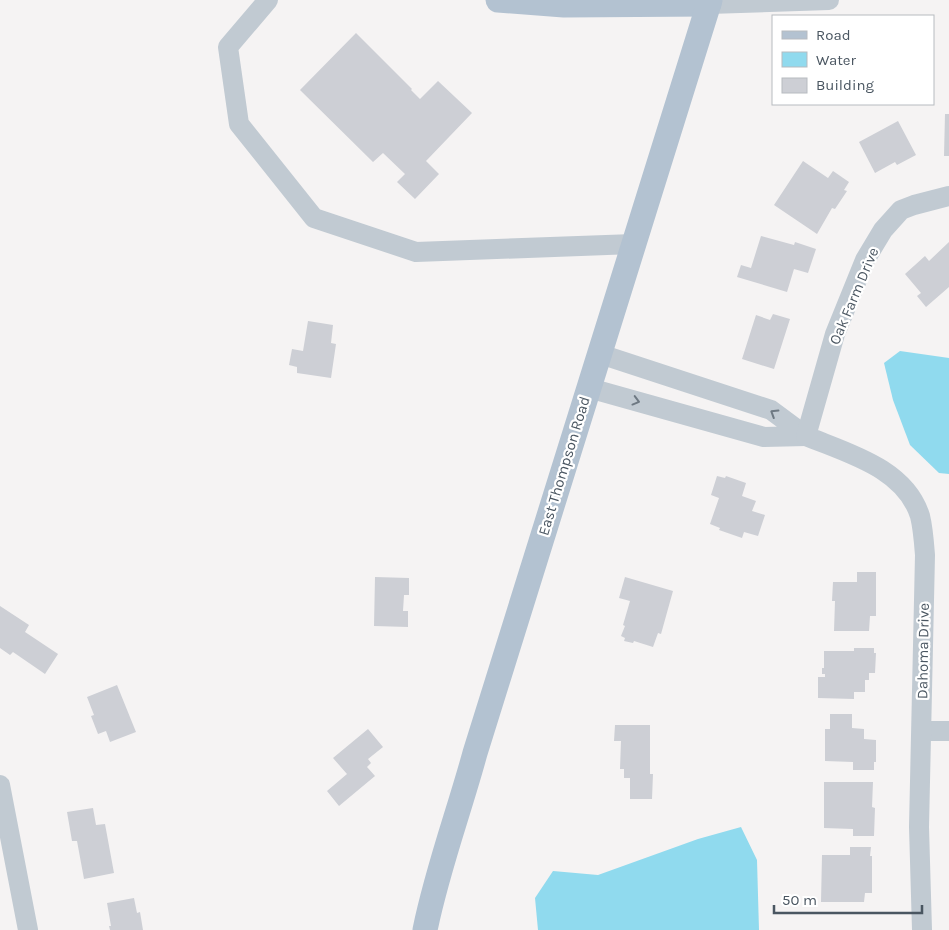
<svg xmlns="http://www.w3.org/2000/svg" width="949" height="930" font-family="Karla,sans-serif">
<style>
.water{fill:#90daee}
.building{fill:#cdcfd5}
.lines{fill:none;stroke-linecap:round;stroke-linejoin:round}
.minor{stroke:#c1cad2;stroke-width:20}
.major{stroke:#b3c2d1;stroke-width:25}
.oneway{stroke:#6e7983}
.labels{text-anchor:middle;stroke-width:4.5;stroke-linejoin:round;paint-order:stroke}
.street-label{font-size:15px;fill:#4a5661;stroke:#fff}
</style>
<rect width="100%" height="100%" fill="#f5f3f3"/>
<g class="water">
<polygon points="900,351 949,358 949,474 939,473 910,445 893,400 884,363"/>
<polygon points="741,827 757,860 759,930 538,930 535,898 553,871 598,875 698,839"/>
</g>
<g class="building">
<polygon points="356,33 412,89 411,90 420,99 438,81 472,113 426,161 439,174 415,199 397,182 405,174 383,153 373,162 300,90"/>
<polygon points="945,114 949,114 949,156 944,156"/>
<polygon points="898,121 916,155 897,165 895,162 875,173 859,142"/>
<polygon points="803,161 828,178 833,171 849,182 844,190 847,191 835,209 832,208 817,234 774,205"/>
<polygon points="761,236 794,245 795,242 816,249 808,273 794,269 787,292 737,277 741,265 751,268"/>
<polygon points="949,242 949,287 926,307 917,296 921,293 905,274 925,256 929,261"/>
<polygon points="773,314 790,319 774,369 742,359 756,315 770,320"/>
<polygon points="308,321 333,325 331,343 336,344 331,378 297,373 297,367 289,365 292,349 303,351"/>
<polygon points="717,476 725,478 726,476 746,483 742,496 756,501 752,511 765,515 758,536 744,532 742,538 719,530 720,528 710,524 719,498 711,495"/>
<polygon points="857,572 876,572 876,616 870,616 869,631 834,631 835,601 832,601 833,582 857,582"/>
<polygon points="375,577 409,578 409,595 404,595 403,611 408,611 408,627 374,626"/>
<polygon points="625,577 673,591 661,634 658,633 653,647 634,641 633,643 624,641 625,638 621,636 625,626 623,625 630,601 619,598"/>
<polygon points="0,606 29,625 25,632 58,654 45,674 13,652 10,655 0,648"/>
<polygon points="854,648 874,648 874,653 876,653 875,673 869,673 869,680 865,680 865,692 854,692 854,699 818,698 818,677 825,677 825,674 822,674 822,668 824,668 824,651 854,651"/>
<polygon points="117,685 136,732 110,742 106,731 98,734 91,716 94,715 87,697"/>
<polygon points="830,714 852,714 852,728 864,729 864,739 876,740 876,762 874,762 874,770 853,770 853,762 825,761 825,729 830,729"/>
<polygon points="615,725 650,725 650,774 653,774 652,799 630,799 630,778 624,778 624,769 620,769 621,741 614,741"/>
<polygon points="368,729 383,747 368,759 371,763 367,767 375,776 339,806 327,791 347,774 333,758"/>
<polygon points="824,782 873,782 872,807 875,808 874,836 853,836 853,829 824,828"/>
<polygon points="93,808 96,825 105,824 114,873 84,879 77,841 72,841 67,812"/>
<polygon points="850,847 871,847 870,856 872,856 872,893 865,893 864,902 821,902 822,855 850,855"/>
<polygon points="134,898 137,913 140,912 143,930 110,930 109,926 111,926 107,903"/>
</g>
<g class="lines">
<g class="minor">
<polyline points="268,0 228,47 239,124 314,218 416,252 634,244"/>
<polyline points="709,4 829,0"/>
<polyline points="589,388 764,437 806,436 771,410 600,354"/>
<polyline points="922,731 949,731"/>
<polyline points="0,785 28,930"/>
<path d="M922 930 919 827 925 555C924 542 923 528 920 516 905 468 847 453 806 436L835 334 865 260 883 230 901 210 914 205 949 196"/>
</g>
<g class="major">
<polyline points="498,0 564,5 709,4"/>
<path d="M425 930C437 870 459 812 475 753L710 0"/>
</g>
</g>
<defs><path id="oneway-chevron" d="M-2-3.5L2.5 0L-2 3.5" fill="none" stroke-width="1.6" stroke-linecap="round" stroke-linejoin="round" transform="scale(1.25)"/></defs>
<g class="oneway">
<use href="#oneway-chevron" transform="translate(636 401) rotate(15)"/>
<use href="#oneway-chevron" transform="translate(774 413) rotate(-148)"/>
</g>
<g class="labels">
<g class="street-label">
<text transform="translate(854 296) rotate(-67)" y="5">Oak Farm Drive</text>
<text transform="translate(564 466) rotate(-73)" y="5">East Thompson Road</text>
<text transform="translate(923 651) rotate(-89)" y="5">Dahoma Drive</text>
</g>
</g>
<rect x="772" y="15" width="162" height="90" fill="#ffffff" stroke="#b7bbc0"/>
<rect x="782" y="31" width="25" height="8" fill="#b3c2d1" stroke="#b7bbc0"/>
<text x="816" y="40" font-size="15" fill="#4a5661">Road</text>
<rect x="782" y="52" width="25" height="15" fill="#90daee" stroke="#b7bbc0"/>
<text x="816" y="65" font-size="15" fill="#4a5661">Water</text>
<rect x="782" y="78" width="25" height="15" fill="#cdcfd5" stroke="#b7bbc0"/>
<text x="816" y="90" font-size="15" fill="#4a5661">Building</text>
<path d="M774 905v8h148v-8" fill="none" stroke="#4a5661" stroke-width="2.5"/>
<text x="782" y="905" font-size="15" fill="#4a5661" stroke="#ffffff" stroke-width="4" paint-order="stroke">50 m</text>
</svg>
